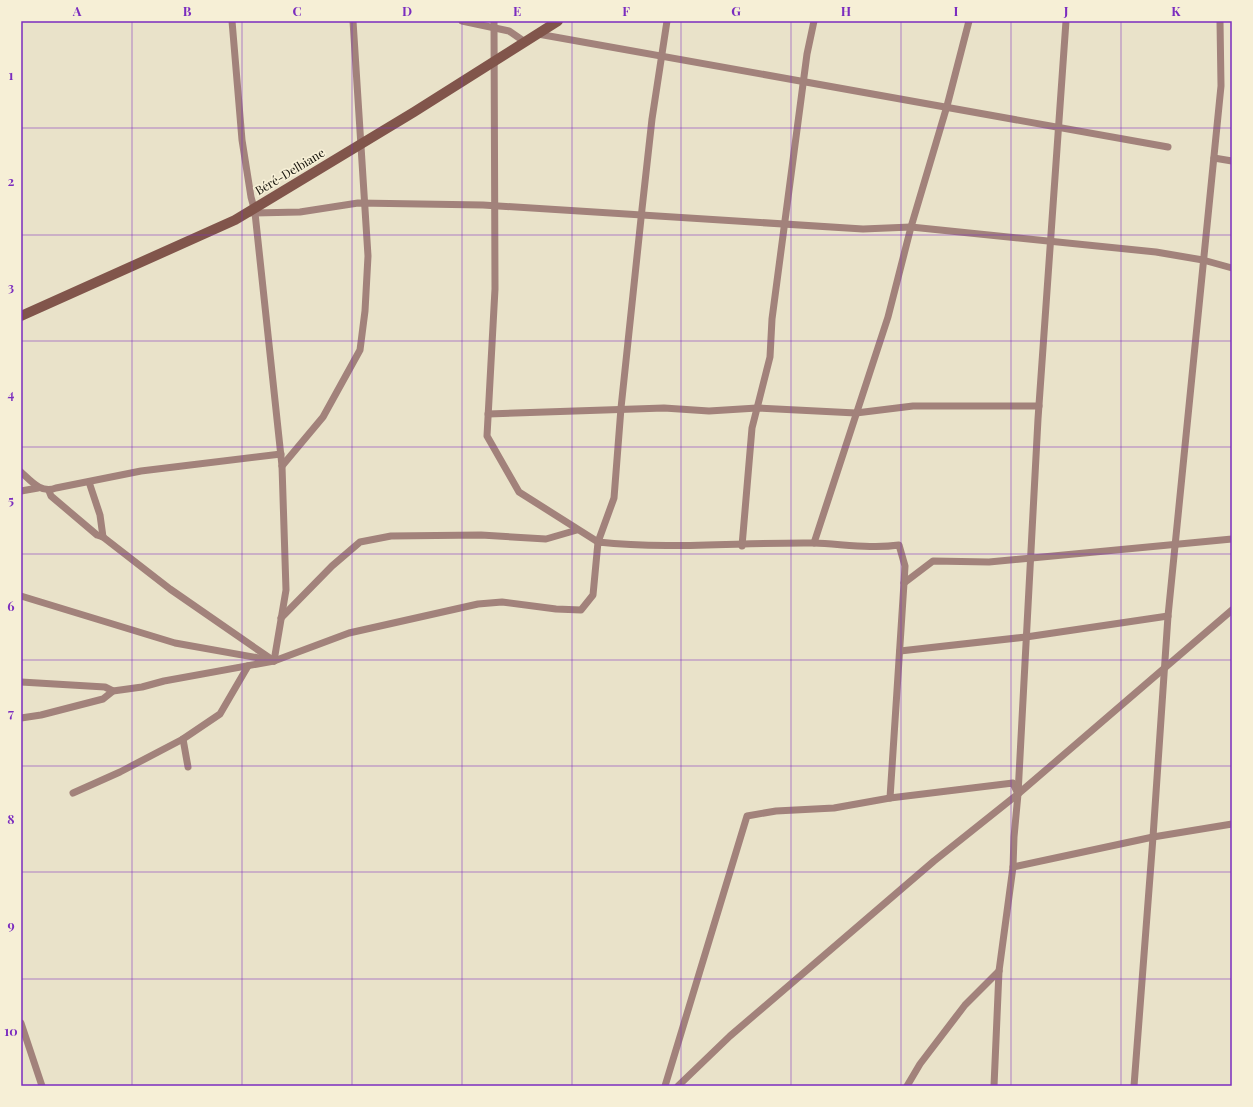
<svg xmlns="http://www.w3.org/2000/svg" width="1253" height="1107" font-family="'Playfair Display',serif">
<style>
.lines{fill:none;stroke-linecap:round;stroke-linejoin:round}
.street{stroke:#a2827b;stroke-width:7}
.secondary{stroke:#81554b;stroke-width:10}
.grid{fill:none;stroke:#7b2cbf;stroke-width:1;stroke-opacity:0.55}
.labels{text-anchor:middle;stroke-width:3.5;stroke-linejoin:round;paint-order:stroke}
.street-label{font-size:12px;fill:#15120a;stroke:#f6efd6}
.neatline{fill:none;stroke:#7b2cbf;stroke-width:1.5}
.grid-label{font-size:13px;text-anchor:middle;font-weight:bold;fill:#7b2cbf}
</style>
<rect width="100%" height="100%" fill="#e9e2c9"/>
<g class="lines">
<g class="street">
<polyline points="232,21 242,140 251,197 254,208"/>
<polyline points="462,21 509,31 525,42"/>
<polyline points="494,21 495,289 487,436 519,492 598,542 614,498 621,408 642,209 652,119 667,21"/>
<path d="M538 34C748 72 958 109 1168 147"/>
<polyline points="1214,158 1232,161"/>
<polyline points="248,213 300,212 358,203 483,205 863,229 911,227 1156,252 1203,260 1232,268"/>
<polyline points="255,213 282,466 286,590 274,661"/>
<polyline points="488,414 664,408 709,411 757,408 856,413 913,406 1039,406"/>
<polyline points="282,466 323,417 360,350 365,311 368,256 353,21"/>
<path d="M21 472C31 481 41 494 56 488L141 471 281 454"/>
<polyline points="89,482 100,515 103,537"/>
<polyline points="21,491 38,488"/>
<polyline points="49,491 51,496 97,535 103,537 170,589 274,661"/>
<polyline points="814,543 888,317 911,227 947,106 969,21"/>
<polyline points="742,546 752,428 770,357 772,319 807,54 814,21"/>
<polyline points="904,583 933,561 989,562 1232,539"/>
<polyline points="21,596 175,643 270,660"/>
<polyline points="281,618 332,566 360,542 391,536 481,535 546,539 577,530"/>
<polyline points="900,651 1026,637 1168,616"/>
<polyline points="21,682 105,687 113,691"/>
<path d="M21 718 41 715 103 699 113 691 142 687 164 681 274 661 349 633 478 604 502 602 556 609 581 610 593 595 598 542C670 550 742 542 814 543 842 544 872 549 899 545L905 566 904 583 890 798"/>
<polyline points="183,739 188,767"/>
<polyline points="73,793 120,772 183,739 220,714 248,666"/>
<polyline points="1013,867 1153,837 1232,824"/>
<polyline points="21,1023 42,1086"/>
<polyline points="665,1086 747,816 776,811 834,808 890,798 1013,783 1018,794"/>
<polyline points="678,1086 730,1036 934,861 1018,794 1232,610"/>
<polyline points="907,1086 920,1064 965,1005 999,971"/>
<polyline points="994,1086 999,971 1013,867 1014,837 1018,794 1038,419 1066,21"/>
<polyline points="1134,1086 1153,837 1168,616 1221,86 1220,21"/>
</g>
<polyline class="secondary" points="21,316 235,220 414,112 558,21"/>
</g>
<path class="grid" d="M132 21V1086M242 21V1086M352 21V1086M462 21V1086M572 21V1086M681 21V1086M791 21V1086M901 21V1086M1011 21V1086M1121 21V1086M21 128H1232M21 235H1232M21 341H1232M21 447H1232M21 554H1232M21 660H1232M21 766H1232M21 872H1232M21 979H1232"/>
<g class="labels">
<g class="street-label">
<text transform="translate(290 172) rotate(-31)" y="4">Béré-Delbiane</text>
</g>
</g>
<rect width="1253" height="1107" fill="none" stroke="#f6efd6" stroke-width="44"/>
<rect x="22" y="22" width="1209" height="1063" class="neatline"/>
<g class="grid-label">
<text x="77" y="16">A</text>
<text x="187" y="16">B</text>
<text x="297" y="16">C</text>
<text x="407" y="16">D</text>
<text x="517" y="16">E</text>
<text x="626" y="16">F</text>
<text x="736" y="16">G</text>
<text x="846" y="16">H</text>
<text x="956" y="16">I</text>
<text x="1066" y="16">J</text>
<text x="1176" y="16">K</text>
<text x="11" y="80">1</text>
<text x="11" y="186">2</text>
<text x="11" y="292">3</text>
<text x="11" y="399">4</text>
<text x="11" y="505">5</text>
<text x="11" y="611">6</text>
<text x="11" y="718">7</text>
<text x="11" y="824">8</text>
<text x="11" y="930">9</text>
<text x="11" y="1036">10</text>
</g>
</svg>
